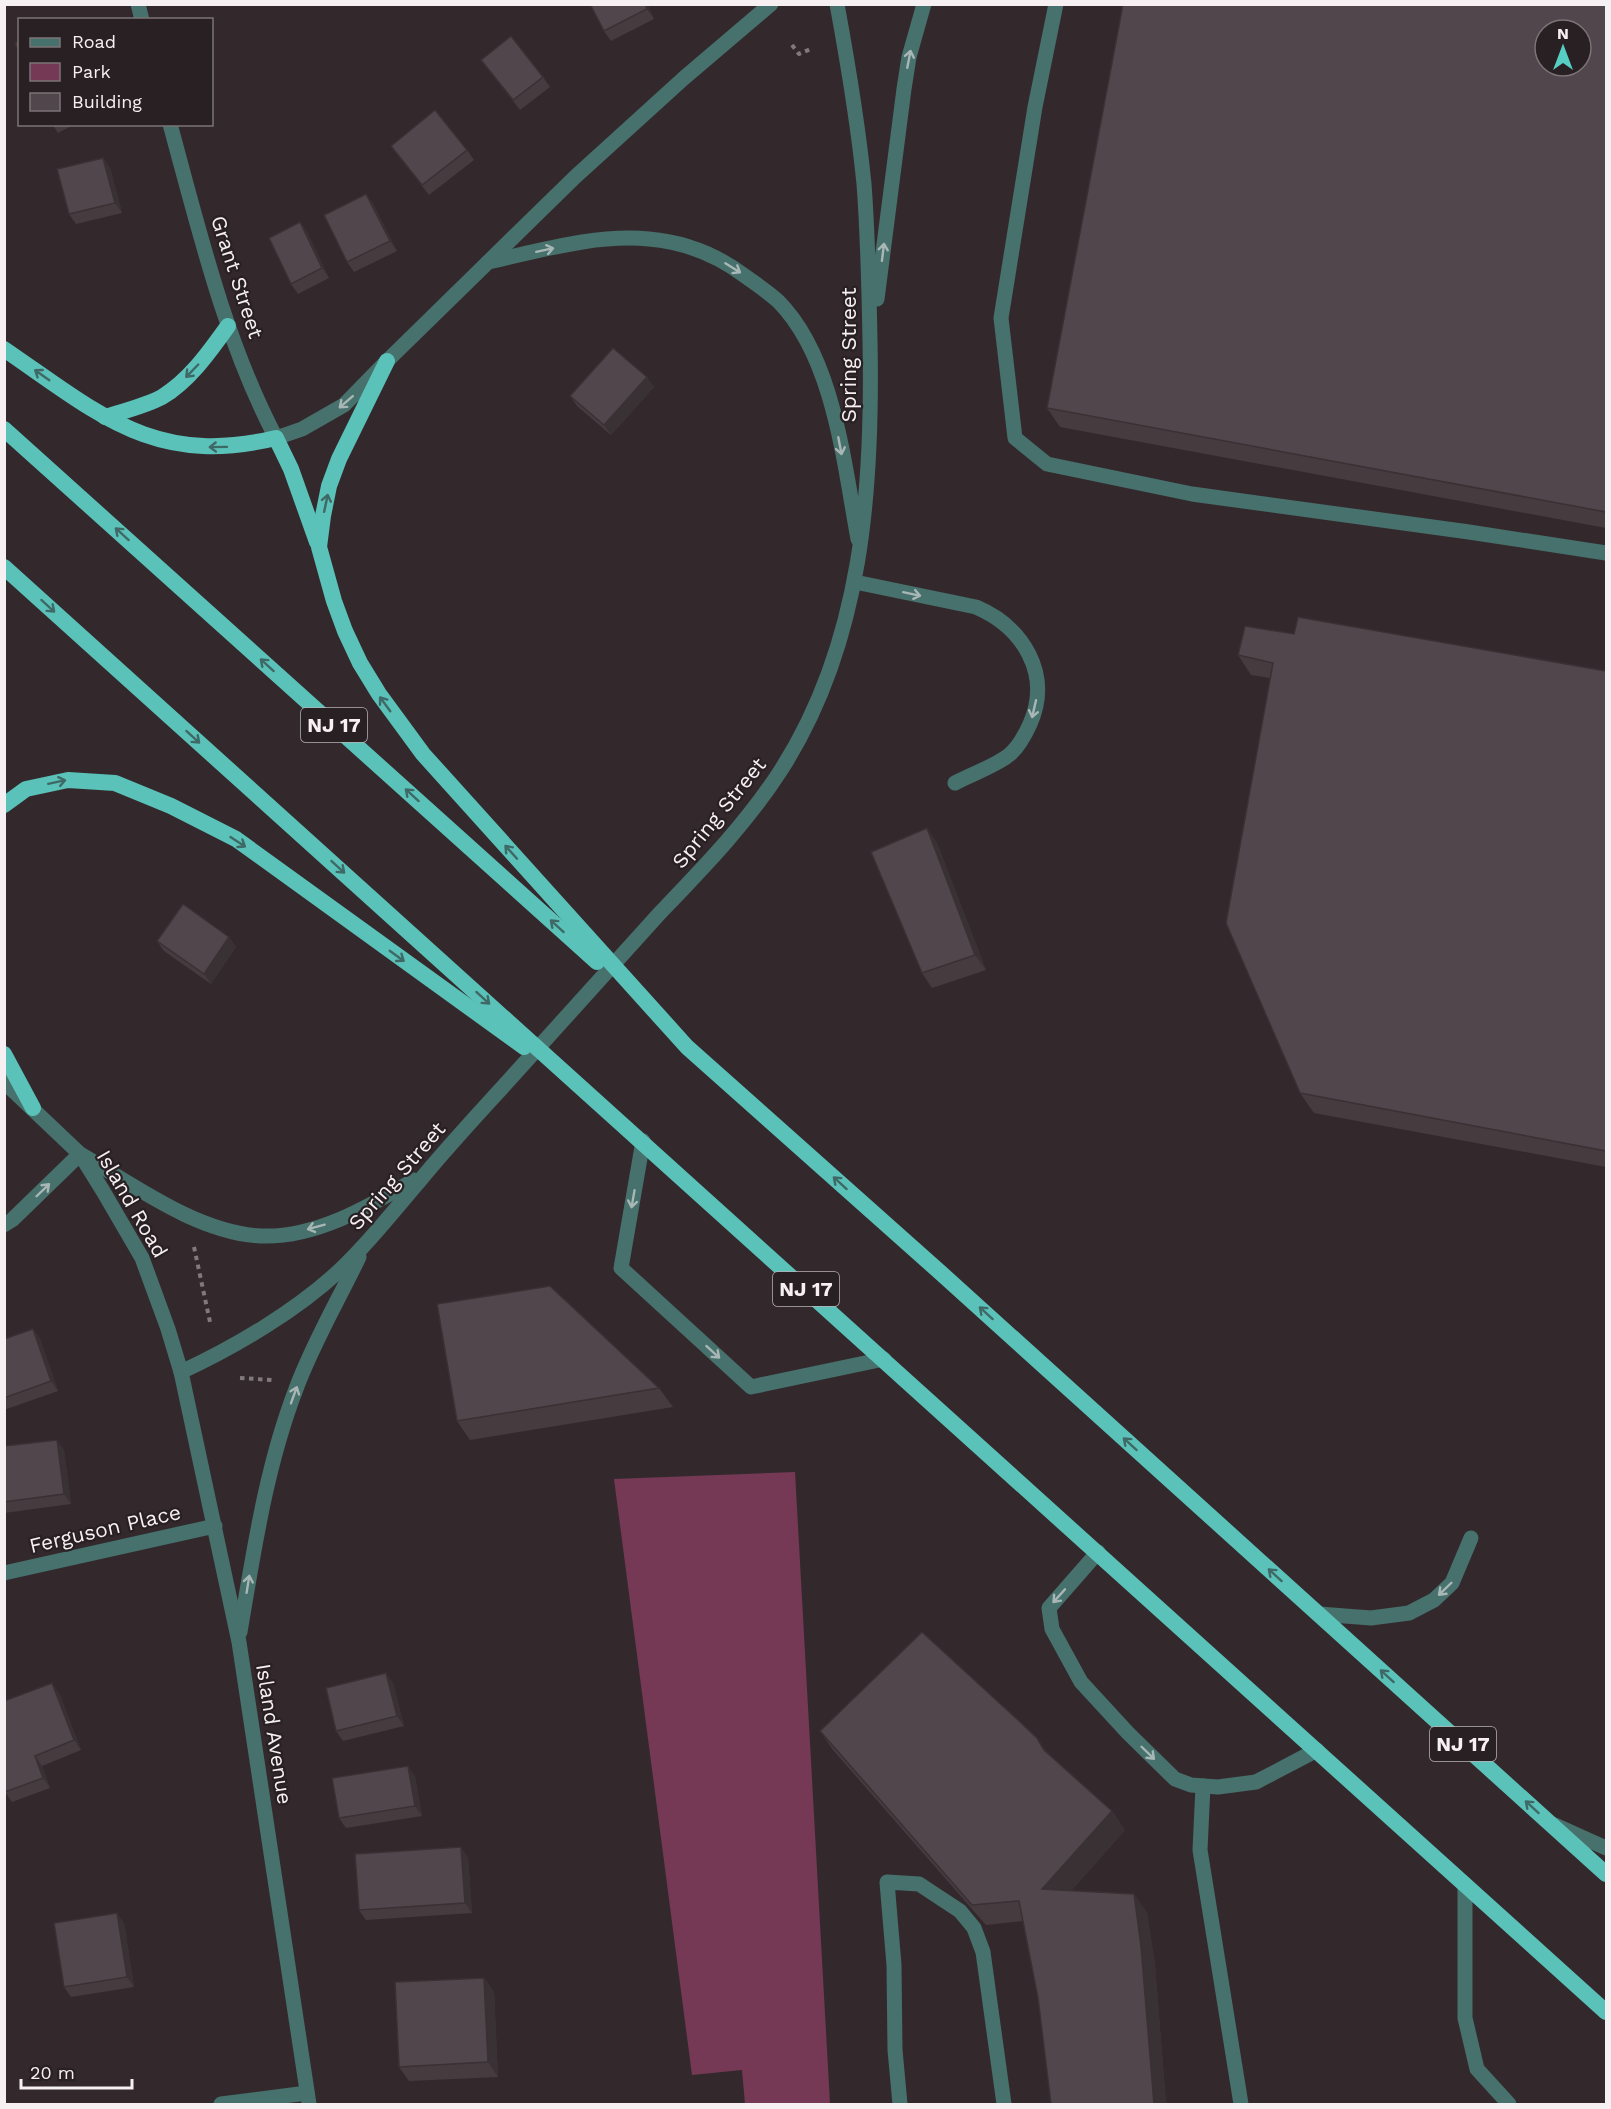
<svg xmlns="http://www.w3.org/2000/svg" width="1611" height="2109" font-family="'Work Sans',sans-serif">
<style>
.green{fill:#753955}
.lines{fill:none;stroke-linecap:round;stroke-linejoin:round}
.path{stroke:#82797d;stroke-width:4;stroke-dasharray:4.5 4.5;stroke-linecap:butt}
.service{stroke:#47716c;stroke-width:15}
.minor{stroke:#47716c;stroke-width:15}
.tertiary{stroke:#47716c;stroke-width:15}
.trunk{stroke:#5ac2b8;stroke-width:16}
.wall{fill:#463c40}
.shaded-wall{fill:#393134}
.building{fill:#51464b;stroke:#393134;stroke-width:1.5;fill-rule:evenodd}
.oneway{stroke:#a8b7b6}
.oneway2{stroke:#3f6966}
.labels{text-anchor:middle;stroke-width:4.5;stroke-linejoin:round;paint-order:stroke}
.shield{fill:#292023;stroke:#b9b2b5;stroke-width:1.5}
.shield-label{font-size:20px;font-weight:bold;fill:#f7f0f3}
.street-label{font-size:21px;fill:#f7f0f3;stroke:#292023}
</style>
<rect width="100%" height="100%" fill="#33292d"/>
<polygon class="green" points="795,1472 830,2104 745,2104 742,2070 692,2075 614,1479"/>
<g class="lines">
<g class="path">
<polyline points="792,45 799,54 813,48"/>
<polyline points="194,1247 210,1322"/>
<polyline points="240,1378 272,1380"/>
</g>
<g class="service">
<polyline points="1056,4 1035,107 1001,318 1015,438 1047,464 1192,494 1469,532 1606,553"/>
<path d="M855 582 976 607C1023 627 1052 674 1030 724 1025 735 1019 747 1009 755 995 766 972 774 955 783"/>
<polyline points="643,1141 621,1268 751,1387 884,1359"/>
<polyline points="4,1225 12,1220 80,1154"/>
<polyline points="1098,1552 1049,1608 1052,1629 1081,1682 1128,1733 1175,1779 1191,1785 1218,1787 1256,1782 1317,1750"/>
<polyline points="1319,1614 1371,1618 1409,1613 1434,1600 1452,1583 1471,1538"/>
<polyline points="1203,1786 1200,1850 1241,2104"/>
<polyline points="1555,1825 1606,1848"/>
<polyline points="1465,1884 1465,2018 1477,2069 1509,2104"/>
<polyline points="221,2104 307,2093"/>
<polyline points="900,2104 895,2050 894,1965 887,1882 919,1884 960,1911 974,1928 983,1952 1004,2104"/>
</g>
<g class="minor">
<polyline points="138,4 142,20"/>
<path d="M170 124C199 230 225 341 276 438"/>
<polyline points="4,1573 215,1526"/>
</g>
<g class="tertiary">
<path d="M488 262C539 251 595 234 649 239 684 242 717 255 745 276 756 284 768 292 778 301 834 357 844 464 858 539"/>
<polyline points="877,299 904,89 909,57 924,4"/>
<polyline points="276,438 302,429 344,405 387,361 575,177 684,78 771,4"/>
<polyline points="4,1082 80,1154 103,1191 142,1258 168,1329 181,1372 239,1642 309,2104"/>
<path d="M82 1155C135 1186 198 1233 261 1236 316 1238 368 1207 414 1180"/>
<path d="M181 1372C235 1347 296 1311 340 1270 370 1242 395 1209 422 1178 450 1144 480 1112 510 1079 560 1024 609 969 659 914 703 868 747 823 781 770 863 642 873 488 870 340 869 288 868 236 864 184 858 123 848 64 837 4"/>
<path d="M240 1632C254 1550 266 1467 296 1389 313 1343 338 1301 359 1257"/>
</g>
<g class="trunk">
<path d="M4 349C99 414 154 467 276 438L291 469 317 542"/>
<polyline points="387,361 339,459 329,486 323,516 319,547 334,601 345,631 360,663 379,694 423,754 687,1047 942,1274 1606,1874"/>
<path d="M105 417C124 411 145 406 162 397 190 380 210 351 228 326"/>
<polyline points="4,429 597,962"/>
<polyline points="4,567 1606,2012"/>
<polyline points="4,805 26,789 68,780 115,783 171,806 236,839 524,1047"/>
<polyline points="4,1054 33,1108"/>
</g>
</g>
<g class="wall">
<polygon points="647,4 654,19 611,41 604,31"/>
<polygon points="1606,4 1606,528 1060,427 1047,408"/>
<polygon points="481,60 543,77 550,87 520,110"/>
<polygon points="52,124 75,124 58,133"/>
<polygon points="391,146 467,150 474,160 429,195"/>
<polygon points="103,158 110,168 122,213 76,224 69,214"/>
<polygon points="366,194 373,204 397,251 354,272 347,262"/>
<polygon points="300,222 307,232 329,278 298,294 291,284"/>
<polygon points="654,387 611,435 577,406 570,396"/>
<polygon points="1294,634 1606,671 1606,1167 1314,1113 1300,1093 1270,678 1251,675 1238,655"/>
<polygon points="937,843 986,970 932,988 922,973"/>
<polygon points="229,937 236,947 211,984 164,951 157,941"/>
<polygon points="33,1329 40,1339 58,1391 4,1410 4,1339"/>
<polygon points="659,1388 673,1407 470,1440 457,1421"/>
<polygon points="4,1446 64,1450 71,1504 4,1513"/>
<polygon points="393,1683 404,1726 343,1741 336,1731"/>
<polygon points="59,1693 81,1750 42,1766 50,1788 12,1802 5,1792"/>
<polygon points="820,1731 1037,1738 1047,1753 1112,1811 1125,1830 1071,1891 1134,1894 1147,1913 1155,1965 1166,2104 1051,2104 1038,1998 1023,1921 986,1925 833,1750"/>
<polygon points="415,1776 422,1816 346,1828 339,1818"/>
<polygon points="468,1857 472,1913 366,1920 359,1910"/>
<polygon points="124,1923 134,1987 71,1997 64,1987"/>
<polygon points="484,1978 494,1992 498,2077 409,2081 399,2067"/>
</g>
<g class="shaded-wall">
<polygon points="645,4 647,4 654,19 647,9"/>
<polygon points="103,158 110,168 122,213 115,203"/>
<polygon points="366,194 373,204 397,251 390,241"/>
<polygon points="300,222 307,232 329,278 322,268"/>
<polygon points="647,377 654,387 611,435 604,425"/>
<polygon points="927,828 937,843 986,970 975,955"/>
<polygon points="229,937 236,947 211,984 204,974"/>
<polygon points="33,1329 40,1339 58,1391 51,1381"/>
<polygon points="57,1440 64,1450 71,1504 64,1494"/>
<polygon points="386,1673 393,1683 404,1726 397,1716"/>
<polygon points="52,1683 59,1693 81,1750 74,1740"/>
<polygon points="35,1756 42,1766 50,1788 43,1778"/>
<polygon points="408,1766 415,1776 422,1816 415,1806"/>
<polygon points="1112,1811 1125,1830 1055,1909 1042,1889"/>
<polygon points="461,1847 468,1857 472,1913 465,1903"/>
<polygon points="1134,1894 1147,1913 1155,1965 1166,2104 1154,2104"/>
<polygon points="117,1913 124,1923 134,1987 127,1977"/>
<polygon points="484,1978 494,1992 498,2077 488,2062"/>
</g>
<g class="building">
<polygon points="590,4 645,4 647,9 604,31"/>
<path d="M1123 4H1606V512L1047 408ZM1545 30H1581V66H1545Z"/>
<polygon points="511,36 543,77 513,100 481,60"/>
<polygon points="20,40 20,54 15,43"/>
<polygon points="435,110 467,150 422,185 391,146"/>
<polygon points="103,158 115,203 69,214 57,169"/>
<polygon points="366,194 390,241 347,262 324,215"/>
<polygon points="300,222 322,268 291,284 269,238"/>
<polygon points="613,348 647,377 604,425 570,396"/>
<polygon points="1298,617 1606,671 1606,1151 1300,1093 1226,923 1273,663 1238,655 1245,626 1294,634"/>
<polygon points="927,828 975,955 922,973 871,852"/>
<polygon points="183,904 229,937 204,974 157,941"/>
<polygon points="550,1286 659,1388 457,1421 437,1304"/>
<polygon points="33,1329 51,1381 4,1398 4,1339"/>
<polygon points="57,1440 64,1494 4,1502 4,1446"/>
<polygon points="922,1632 1018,1720 1037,1738 1044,1750 1112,1811 1042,1889 1134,1894 1141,1946 1154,2104 1051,2104 1038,1998 1019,1901 972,1905 820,1731"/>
<polygon points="386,1673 397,1716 336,1731 326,1688"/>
<polygon points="52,1683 74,1740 35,1756 43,1778 5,1792 4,1701"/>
<polygon points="408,1766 415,1806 339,1818 332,1778"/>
<polygon points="461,1847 465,1903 359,1910 355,1854"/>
<polygon points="117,1913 127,1977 64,1987 54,1923"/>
<polygon points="484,1978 488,2062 399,2067 395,1982"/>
</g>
<defs><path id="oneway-shaft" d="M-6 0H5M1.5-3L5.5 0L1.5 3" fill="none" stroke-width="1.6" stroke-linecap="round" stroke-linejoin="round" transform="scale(1.5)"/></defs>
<g class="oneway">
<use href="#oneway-shaft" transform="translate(909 59) rotate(-79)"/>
<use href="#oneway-shaft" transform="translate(545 250) rotate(-12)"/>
<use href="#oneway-shaft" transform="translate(883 252) rotate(-83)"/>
<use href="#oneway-shaft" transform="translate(733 268) rotate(32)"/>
<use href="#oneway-shaft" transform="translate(346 402) rotate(139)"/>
<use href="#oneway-shaft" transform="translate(840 446) rotate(79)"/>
<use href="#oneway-shaft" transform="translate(912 594) rotate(12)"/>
<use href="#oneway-shaft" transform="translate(1034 709) rotate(103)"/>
<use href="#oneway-shaft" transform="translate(43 1190) rotate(-44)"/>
<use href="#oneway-shaft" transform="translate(633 1199) rotate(100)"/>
<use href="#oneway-shaft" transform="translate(316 1227) rotate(165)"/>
<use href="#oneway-shaft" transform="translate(713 1352) rotate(42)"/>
<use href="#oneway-shaft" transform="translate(294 1395) rotate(-70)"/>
<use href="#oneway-shaft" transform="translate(248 1584) rotate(-81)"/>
<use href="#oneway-shaft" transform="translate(1445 1589) rotate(136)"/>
<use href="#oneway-shaft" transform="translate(1059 1596) rotate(132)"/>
<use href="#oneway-shaft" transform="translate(1148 1753) rotate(44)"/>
</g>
<g class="oneway2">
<use href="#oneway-shaft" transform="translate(192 371) rotate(134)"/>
<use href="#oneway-shaft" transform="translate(42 375) rotate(-145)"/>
<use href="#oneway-shaft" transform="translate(218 447) rotate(179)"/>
<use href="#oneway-shaft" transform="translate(326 503) rotate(-78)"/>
<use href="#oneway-shaft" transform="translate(122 534) rotate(-138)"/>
<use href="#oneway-shaft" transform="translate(48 606) rotate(42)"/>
<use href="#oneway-shaft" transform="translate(267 665) rotate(-138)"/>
<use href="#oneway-shaft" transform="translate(385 704) rotate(-126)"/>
<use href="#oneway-shaft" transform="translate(193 737) rotate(42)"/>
<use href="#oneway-shaft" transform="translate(57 782) rotate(-12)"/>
<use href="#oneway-shaft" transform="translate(412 795) rotate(-138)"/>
<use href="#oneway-shaft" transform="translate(238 842) rotate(33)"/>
<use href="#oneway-shaft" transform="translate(511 852) rotate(-132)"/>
<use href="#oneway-shaft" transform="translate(338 867) rotate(42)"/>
<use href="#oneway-shaft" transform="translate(557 926) rotate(-138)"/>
<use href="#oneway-shaft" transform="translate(397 956) rotate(36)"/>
<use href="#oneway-shaft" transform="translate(483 998) rotate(42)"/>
<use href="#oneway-shaft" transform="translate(840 1183) rotate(-138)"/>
<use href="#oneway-shaft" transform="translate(986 1313) rotate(-138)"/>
<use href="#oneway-shaft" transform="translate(1130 1444) rotate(-138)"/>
<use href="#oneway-shaft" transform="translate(1275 1575) rotate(-138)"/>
<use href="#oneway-shaft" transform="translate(1387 1676) rotate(-138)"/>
<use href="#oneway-shaft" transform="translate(1532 1807) rotate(-138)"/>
</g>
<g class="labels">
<g class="shield">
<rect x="301" y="708" width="66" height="34" rx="4.5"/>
<rect x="773" y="1272" width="66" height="34" rx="4.5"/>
<rect x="1430" y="1727" width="66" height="34" rx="4.5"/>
</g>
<g class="shield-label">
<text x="334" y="732">NJ 17</text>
<text x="806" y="1296">NJ 17</text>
<text x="1463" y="1751">NJ 17</text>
</g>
<g class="street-label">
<text transform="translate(237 277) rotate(72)" y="7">Grant Street</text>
<text transform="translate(849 355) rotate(-90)" y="7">Spring Street</text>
<text transform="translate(719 813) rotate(-51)" y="7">Spring Street</text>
<text transform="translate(397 1176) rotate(-49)" y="7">Spring Street</text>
<text transform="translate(132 1204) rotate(60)" y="7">Island Road</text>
<text transform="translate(105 1529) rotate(-13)" y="7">Ferguson Place</text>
<text transform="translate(274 1734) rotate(81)" y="7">Island Avenue</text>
</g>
</g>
<rect width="1611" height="2109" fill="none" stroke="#f7f0f3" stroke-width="12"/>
<rect x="18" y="18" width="195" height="108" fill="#292023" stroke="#7b7376" stroke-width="1.5"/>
<rect x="30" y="38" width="30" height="9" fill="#47716c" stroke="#7b7376" stroke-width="1.5"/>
<text x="72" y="48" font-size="18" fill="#f7f0f3">Road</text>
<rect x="30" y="63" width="30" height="18" fill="#753955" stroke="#7b7376" stroke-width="1.5"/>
<text x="72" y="78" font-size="18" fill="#f7f0f3">Park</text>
<rect x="30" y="93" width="30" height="18" fill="#51464b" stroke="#7b7376" stroke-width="1.5"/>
<text x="72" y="108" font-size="18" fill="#f7f0f3">Building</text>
<g transform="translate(1563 48)"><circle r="28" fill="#292023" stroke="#7b7376" stroke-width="1.5"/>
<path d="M0-4.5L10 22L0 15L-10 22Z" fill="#56cec3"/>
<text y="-9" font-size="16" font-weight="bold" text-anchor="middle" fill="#f7f0f3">N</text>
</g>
<path d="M21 2079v9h111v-9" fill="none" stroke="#f7f0f3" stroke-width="3"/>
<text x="30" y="2079" font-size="18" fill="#f7f0f3" stroke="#292023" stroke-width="4.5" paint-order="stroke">20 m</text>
</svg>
